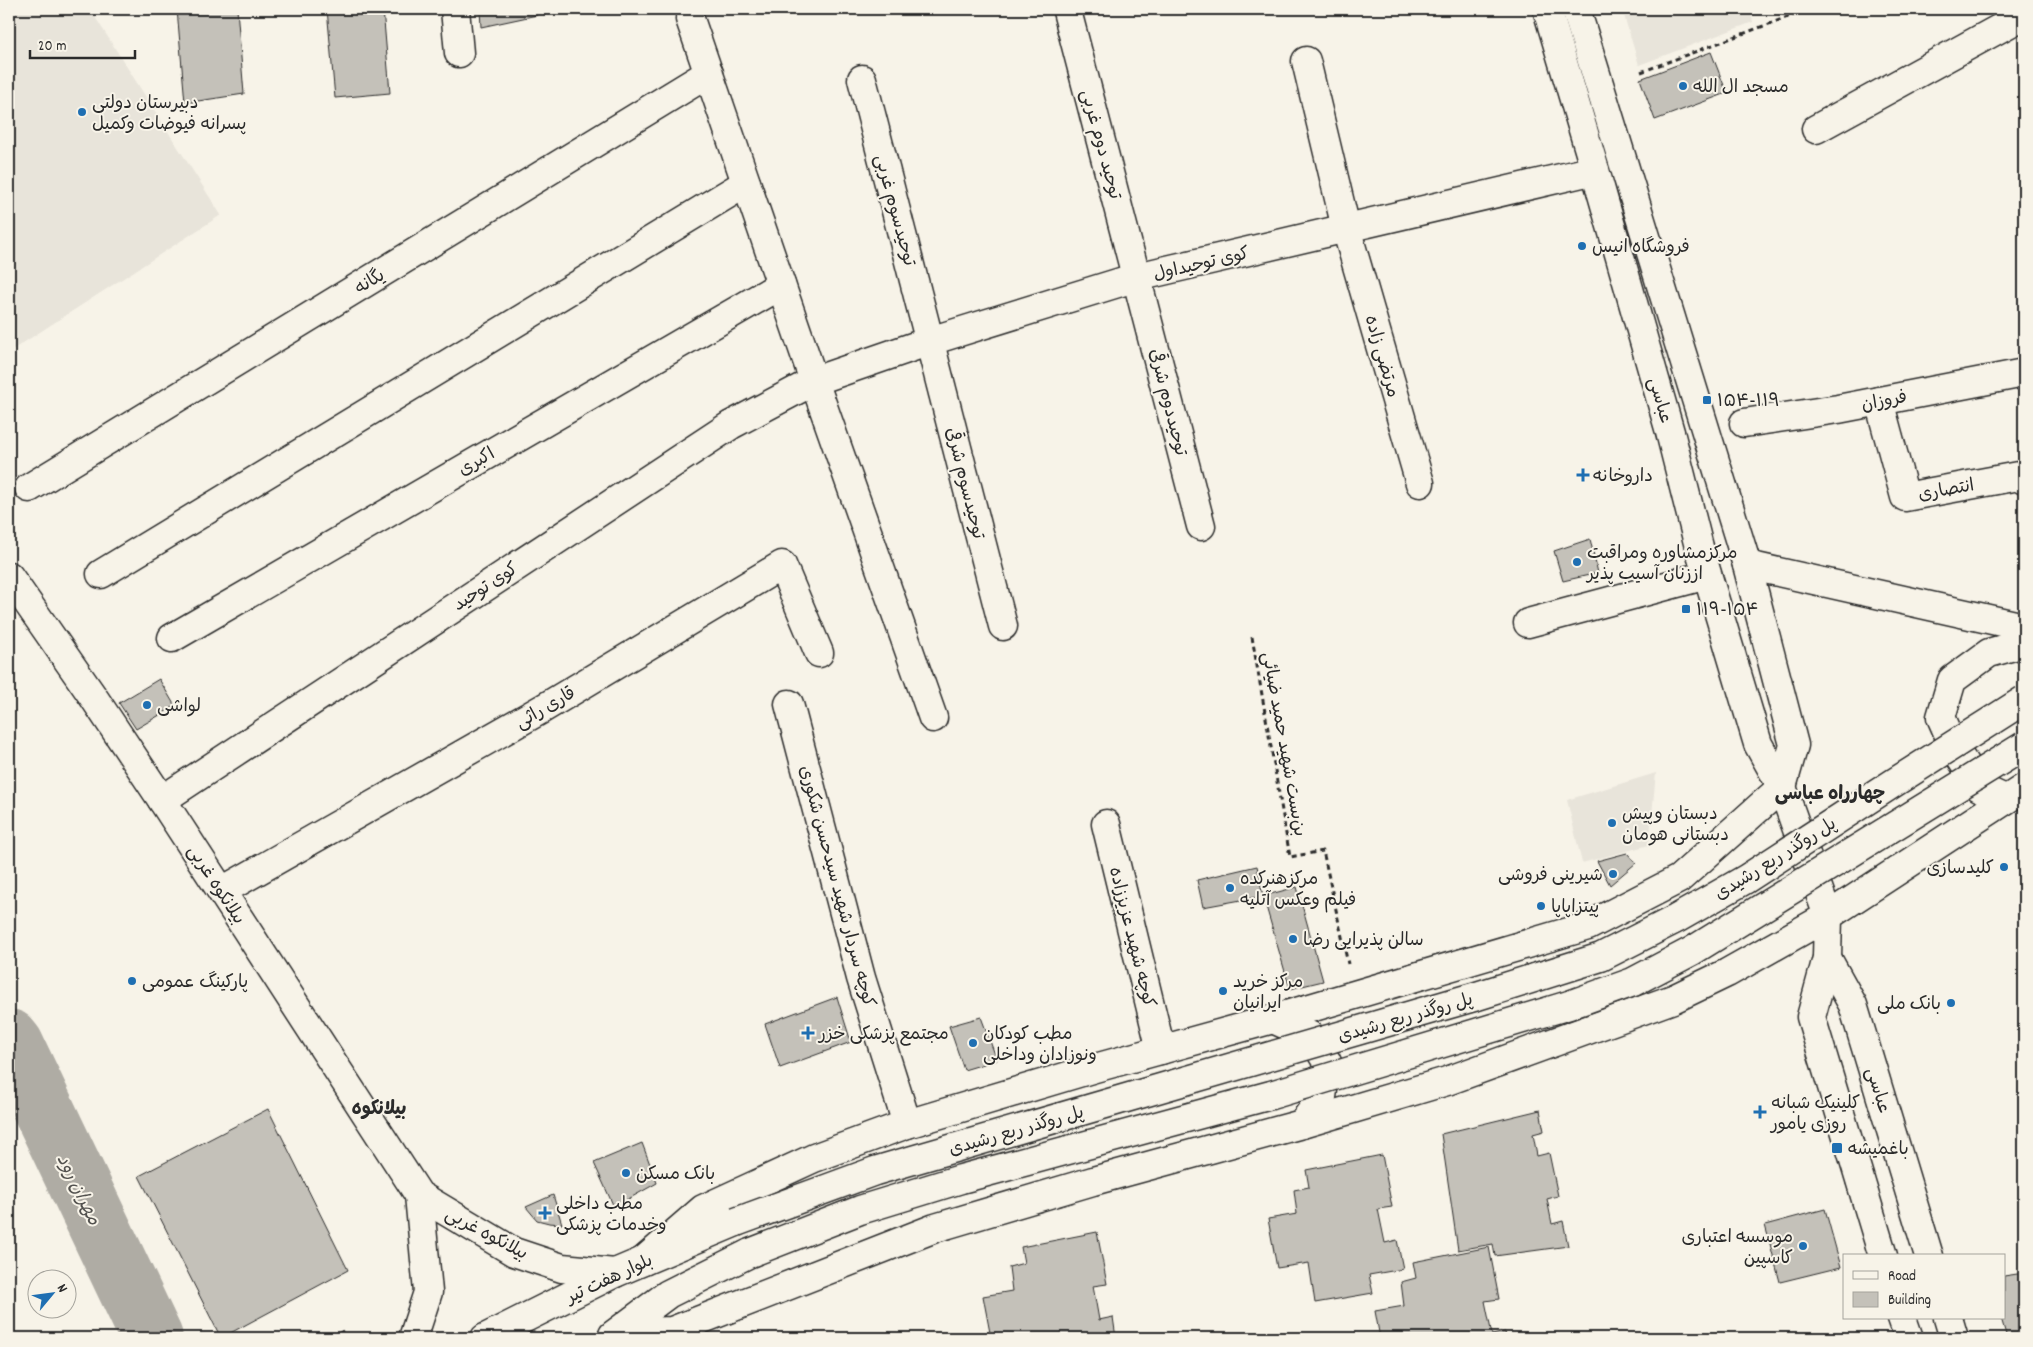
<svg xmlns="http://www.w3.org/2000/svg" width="2033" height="1347" font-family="Dekko,'Playpen Sans Arabic',sans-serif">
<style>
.built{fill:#e8e4da}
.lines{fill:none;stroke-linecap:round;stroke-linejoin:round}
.river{stroke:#afaca4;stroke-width:62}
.building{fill:#c4c1b9;stroke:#2b2b2b}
.minor-casing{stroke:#2b2b2b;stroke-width:31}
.major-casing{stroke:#2b2b2b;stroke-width:31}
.highway-casing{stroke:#2b2b2b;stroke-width:31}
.path{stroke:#2b2b2b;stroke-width:3;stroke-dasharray:5 4;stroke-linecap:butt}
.minor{stroke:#f7f3e8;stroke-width:28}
.major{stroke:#f7f3e8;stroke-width:28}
.highway{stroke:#f7f3e8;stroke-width:28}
.highway-bridge-casing{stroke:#2b2b2b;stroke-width:31;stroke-linecap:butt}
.highway-bridge{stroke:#f7f3e8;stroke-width:28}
.poi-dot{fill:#1f6fb2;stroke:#f7f3e8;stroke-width:2}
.labels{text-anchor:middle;stroke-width:4;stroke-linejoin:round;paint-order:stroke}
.poi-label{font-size:18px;fill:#2b2b2b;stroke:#f7f3e8;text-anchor:start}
.street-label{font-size:18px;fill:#2b2b2b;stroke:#f7f3e8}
.neighbourhood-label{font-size:19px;font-weight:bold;fill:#2b2b2b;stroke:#f7f3e8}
.water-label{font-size:19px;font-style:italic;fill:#53524f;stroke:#f7f3e8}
</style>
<rect width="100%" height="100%" fill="#f7f3e8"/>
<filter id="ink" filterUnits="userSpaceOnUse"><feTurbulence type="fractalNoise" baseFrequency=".02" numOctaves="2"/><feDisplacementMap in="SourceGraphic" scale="10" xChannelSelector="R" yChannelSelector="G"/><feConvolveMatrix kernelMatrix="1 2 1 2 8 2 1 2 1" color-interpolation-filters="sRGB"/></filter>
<g filter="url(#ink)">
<g class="built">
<polygon points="9,9 90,9 221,215 9,352"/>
<polygon points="1622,9 1750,9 1753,22 1639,65"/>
<polygon points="1656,773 1649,845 1582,863 1567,800"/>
</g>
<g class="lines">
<polyline class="river" points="9,1040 13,1045 152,1338"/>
</g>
<g class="building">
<polygon points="177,9 237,9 244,94 185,103"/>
<polygon points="327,9 383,9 390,93 335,98"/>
<polygon points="480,9 537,9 537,15 481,27"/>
<polygon points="1711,52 1727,93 1655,120 1640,79"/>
<polygon points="1590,539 1598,573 1563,581 1554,551"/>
<polygon points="159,679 175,706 136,729 119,703"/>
<polygon points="1627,853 1636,863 1610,885 1597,861"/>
<polygon points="1257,866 1263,896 1203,907 1197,880"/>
<polygon points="1297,887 1323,981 1290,989 1263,896"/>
<polygon points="837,997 851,1042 780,1068 765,1024"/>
<polygon points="981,1017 997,1060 964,1070 949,1026"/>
<polygon points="268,1109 348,1270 221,1338 139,1176"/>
<polygon points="1540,1110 1544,1131 1533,1134 1537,1156 1549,1153 1558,1196 1547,1199 1552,1224 1563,1221 1568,1246 1495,1256 1493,1244 1458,1250 1441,1134"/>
<polygon points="642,1143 657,1183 614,1207 594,1163"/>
<polygon points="1382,1155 1392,1207 1378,1209 1385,1243 1397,1240 1403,1269 1369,1275 1373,1293 1315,1303 1309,1263 1277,1268 1268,1219 1297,1214 1294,1190 1309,1187 1306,1170"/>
<polygon points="553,1195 562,1224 549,1223 537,1220 526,1207"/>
<polygon points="1825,1209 1841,1267 1780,1282 1765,1225"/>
<polygon points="1097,1232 1107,1284 1093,1286 1099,1320 1113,1317 1116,1338 991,1338 983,1296 1012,1291 1009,1267 1024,1263 1021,1247"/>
<polygon points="1489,1247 1499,1299 1485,1301 1492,1335 1505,1332 1506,1338 1380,1338 1375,1311 1404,1306 1401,1282 1416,1278 1413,1262"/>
<polygon points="2024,1273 2024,1338 2007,1338 2001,1318 2004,1318 2004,1276"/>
</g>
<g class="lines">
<defs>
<g id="minor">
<polyline points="455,9 459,53"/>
<polyline points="1067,11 1201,526"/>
<polyline points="690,19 814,381 933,718"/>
<polyline points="1306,61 1346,228 1420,483"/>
<polyline points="862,79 1003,626"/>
<polyline points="1816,129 2024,15"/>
<polyline points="1879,401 1905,497 2018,476 2024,480"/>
<polyline points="1744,423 1838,409 2024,373"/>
<polyline points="29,488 709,73"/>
<polyline points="101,574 746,183"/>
<polyline points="9,576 94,698 162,800 419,1195 514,1252 562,1268 615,1273"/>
<polyline points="1528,623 1707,575"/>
<polyline points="172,638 781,285"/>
<polyline points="789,704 861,978 907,1124"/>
<polyline points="162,800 731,425 814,381 930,341 1137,277 1595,170"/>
<polyline points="1106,824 1161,1050"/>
<polyline points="222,891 542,709 782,565 819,653"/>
<polyline points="413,1338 428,1292 419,1195"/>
</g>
<g id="major">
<polyline points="1547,9 1595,170 1670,432 1699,547 1758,744 1782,787 1828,916 1827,958 1811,1017 1883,1256"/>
<polyline points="1576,9 1747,565 1794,745 1782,787"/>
<polyline points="1827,958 1853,1005 1929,1256"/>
<polyline points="1902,1318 1909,1338"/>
<polyline points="1948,1318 1954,1338"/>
</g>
<g id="highway">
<polyline points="1747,565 2024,627"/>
<polyline points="2005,799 1979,787 1955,749 1941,717 1952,680 1989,653 2024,643"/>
<polyline points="1273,1019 1311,1036 1327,1062 1322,1097 1302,1124"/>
<polyline points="643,1261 703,1209 814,1158 907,1124 1095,1068 1273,1019 1588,926 1679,879 1782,787"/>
<polyline points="617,1333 672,1331 935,1228 1093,1181 1302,1124 1447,1081 1673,999 1727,973 1828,916 2024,788"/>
<polyline points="613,1335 668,1294 750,1253"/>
<polyline points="485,1338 615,1273 736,1222"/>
</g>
</defs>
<use href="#minor" class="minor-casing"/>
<use href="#major" class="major-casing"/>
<use href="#highway" class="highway-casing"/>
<g class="path">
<polyline points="1641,72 1809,9"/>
<polyline points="1252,637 1290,857 1323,851 1348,964"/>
<polyline points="331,1338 345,1330"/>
</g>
<use href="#minor" class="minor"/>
<use href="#major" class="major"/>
<use href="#highway" class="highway"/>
<defs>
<g id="highway-bridge">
<polyline points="736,1222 875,1171 1477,996 1601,957 1676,919 1746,879 1892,784 2024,700"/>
<polyline points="750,1253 860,1210 961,1179 1271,1095 1569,1005 1633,982 1692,951 2024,746"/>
</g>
</defs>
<use href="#highway-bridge" class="highway-bridge-casing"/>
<use href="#highway-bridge" class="highway-bridge"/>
</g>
</g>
<g class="poi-dot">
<circle cx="1683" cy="86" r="5"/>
<circle cx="82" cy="112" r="5"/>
<circle cx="1582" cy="246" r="5"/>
<rect x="1702" y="395" width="10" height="10" rx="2.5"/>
<path d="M1580.5 467.5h5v5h5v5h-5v5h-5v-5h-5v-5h5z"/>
<circle cx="1577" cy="562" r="5"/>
<rect x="1681" y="604" width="10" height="10" rx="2.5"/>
<circle cx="147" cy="705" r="5"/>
<circle cx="1612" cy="823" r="5"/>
<circle cx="2004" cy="867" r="5"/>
<circle cx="1613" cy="874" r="5"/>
<circle cx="1230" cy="888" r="5"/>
<circle cx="1541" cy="906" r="5"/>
<circle cx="1293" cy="939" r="5"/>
<circle cx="132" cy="981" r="5"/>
<circle cx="1223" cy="991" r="5"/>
<circle cx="1951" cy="1003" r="5"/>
<path d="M805.5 1025.5h5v5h5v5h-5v5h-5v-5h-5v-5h5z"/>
<circle cx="973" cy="1043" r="5"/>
<path d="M1757.5 1104.5h5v5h5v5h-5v5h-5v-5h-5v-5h5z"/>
<rect x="1831" y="1142" width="12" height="12" rx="2.5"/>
<circle cx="626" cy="1173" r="5"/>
<path d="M542.5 1205.5h5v5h5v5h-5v5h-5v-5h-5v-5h5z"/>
<circle cx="1803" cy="1246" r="5"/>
</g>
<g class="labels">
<g class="poi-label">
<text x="1693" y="92">مسجد ال الله</text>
<text x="92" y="108">دبیرستان دولتی<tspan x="92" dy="21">پسرانه فیوضات وکمیل</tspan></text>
<text x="1592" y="252">فروشگاه انیس</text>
<text x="1717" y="406">۱۵۴-۱۱۹</text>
<text x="1593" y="481">داروخانه</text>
<text x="1587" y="558">مرکزمشاوره ومراقبت<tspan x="1587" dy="21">اززنان آسیب پذیر</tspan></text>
<text x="1696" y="615">۱۱۹-۱۵۴</text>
<text x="157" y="711">لواشی</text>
<text x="1622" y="819">دبستان وپیش<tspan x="1622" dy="21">دبستانی هومان</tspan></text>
<text x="1994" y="873" text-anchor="end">کلیدسازی</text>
<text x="1603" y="880" text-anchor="end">شیرینی فروشی</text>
<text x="1240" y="884">مرکزهنرکده<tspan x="1240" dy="21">فیلم وعکس آتلیه</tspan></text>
<text x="1551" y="912">پیتزاپاپا</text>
<text x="1303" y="945">سالن پذیرایی رضا</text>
<text x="142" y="987">پارکینگ عمومی</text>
<text x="1233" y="987">مرکز خرید<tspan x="1233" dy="21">ایرانیان</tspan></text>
<text x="1941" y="1009" text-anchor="end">بانک ملی</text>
<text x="819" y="1039">مجتمع پزشکی خزر</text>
<text x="983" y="1039">مطب کودکان<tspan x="983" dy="21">ونوزادان وداخلی</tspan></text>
<text x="1771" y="1108">کلینیک شبانه<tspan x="1771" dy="21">روزی یامور</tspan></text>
<text x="1848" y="1154">باغمیشه</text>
<text x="636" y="1179">بانک مسکن</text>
<text x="556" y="1209">مطب داخلی<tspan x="556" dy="21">وخدمات پزشکی</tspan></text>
<text x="1793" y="1242" text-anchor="end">موسسه اعتباری<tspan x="1793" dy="21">کاسپین</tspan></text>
</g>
<g class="street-label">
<text transform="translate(1102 144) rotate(75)" y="6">توحید دوم غربی</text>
<text transform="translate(896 210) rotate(75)" y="6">توحیدسوم غربی</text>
<text transform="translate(1201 263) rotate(-13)" y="6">کوی توحیداول</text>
<text transform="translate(369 281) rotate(-31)" y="6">یگانه</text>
<text transform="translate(1383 356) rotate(74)" y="6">مرتضی زاده</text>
<text transform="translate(1661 400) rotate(74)" y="6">عباسى</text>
<text transform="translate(1884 400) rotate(-11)" y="6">فروزان</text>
<text transform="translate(1169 402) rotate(76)" y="6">توحیددوم شرقی</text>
<text transform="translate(476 461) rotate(-30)" y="6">اکبری</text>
<text transform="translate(966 483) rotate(76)" y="6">توحیدسوم شرقی</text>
<text transform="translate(1946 489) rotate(-10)" y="6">انتصاری</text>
<text transform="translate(485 586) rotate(-33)" y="6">کوی توحید</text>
<text transform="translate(545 707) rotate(-30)" y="6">قاری راثی</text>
<text transform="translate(1285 744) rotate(80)" y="6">بن‌بست شهید حمید ضیائی</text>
<text transform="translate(1775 858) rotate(-32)" y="6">پل روگذر ربع رشیدی</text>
<text transform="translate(217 884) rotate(57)" y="6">بیلانکوه غربی</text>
<text transform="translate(838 886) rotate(75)" y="6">کوچه سردار شهید سیدحسن شکوری</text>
<text transform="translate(1133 937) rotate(76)" y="6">کوچه شهید عزیززاده</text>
<text transform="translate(1405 1017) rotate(-16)" y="6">پل روگذر ربع رشیدی</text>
<text transform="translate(1879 1090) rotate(73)" y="6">عباسى</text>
<text transform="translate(1016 1130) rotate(-16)" y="6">پل روگذر ربع رشیدی</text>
<text transform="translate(487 1233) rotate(28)" y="6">بیلانکوه غربی</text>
<text transform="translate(609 1278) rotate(-25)" y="6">بلوار هفت تیر</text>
</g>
<g class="neighbourhood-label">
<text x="1830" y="799">چهارراه عباسی</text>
<text x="379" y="1114">بیلانکوه</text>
</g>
<g class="water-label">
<text transform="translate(80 1189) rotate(64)" y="7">مهران رود</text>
</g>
</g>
<rect width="2033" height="1347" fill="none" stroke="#f7f3e8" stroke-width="30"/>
<rect x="15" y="15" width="2003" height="1317" fill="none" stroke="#2b2b2b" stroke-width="2" filter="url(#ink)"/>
<rect x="1843" y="1254" width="162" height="65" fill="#f7f3e8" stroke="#a5a39c"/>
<rect x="1853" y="1271" width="25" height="8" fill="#f7f3e8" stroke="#a5a39c"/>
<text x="1888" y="1280" font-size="15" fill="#2b2b2b">Road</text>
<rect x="1853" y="1292" width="25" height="15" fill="#c4c1b9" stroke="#a5a39c"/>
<text x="1888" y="1304" font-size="15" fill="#2b2b2b">Building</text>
<g transform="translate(52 1294) rotate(61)"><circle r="24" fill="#f7f3e8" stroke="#a5a39c"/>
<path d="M0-4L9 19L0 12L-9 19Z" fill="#1f6fb2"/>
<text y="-8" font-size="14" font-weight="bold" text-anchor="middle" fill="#2b2b2b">N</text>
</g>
<path d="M30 50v8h105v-8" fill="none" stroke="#2b2b2b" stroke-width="2.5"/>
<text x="38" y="50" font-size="15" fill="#2b2b2b" stroke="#f7f3e8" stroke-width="4" paint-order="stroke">20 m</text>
</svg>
